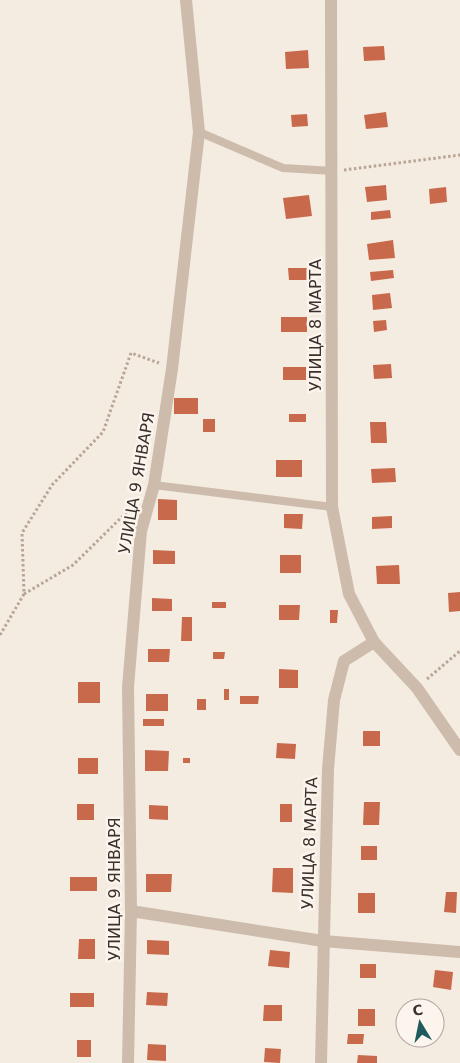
<svg xmlns="http://www.w3.org/2000/svg" width="460" height="1063" font-family="'DejaVu Sans',sans-serif">
<style>
.building{fill:#c8694b}
.lines{fill:none;stroke-linecap:round;stroke-linejoin:round}
.path{stroke:#b9a596;stroke-width:3;stroke-dasharray:2.5 2.5;stroke-linecap:butt}
.service{stroke:#cdbbac;stroke-width:8}
.minor{stroke:#cdbbac;stroke-width:12}
.labels{text-anchor:middle;stroke-width:5;stroke-linejoin:round;paint-order:stroke}
.street-label{font-size:16px;fill:#3b302b;stroke:#fbf5ee}
</style>
<rect width="100%" height="100%" fill="#f4ebe1"/>
<g class="building">
<polygon points="384,46 385,60 364,61 363,47"/>
<polygon points="308,50 309,68 286,69 285,52"/>
<polygon points="386,112 388,127 366,129 364,115"/>
<polygon points="307,114 308,126 292,127 291,115"/>
<polygon points="386,185 387,200 367,202 365,187"/>
<polygon points="446,187 447,202 430,204 429,189"/>
<polygon points="309,195 312,216 286,219 283,198"/>
<polygon points="390,210 391,218 371,220 371,212"/>
<polygon points="393,240 395,258 369,260 367,244"/>
<polygon points="288,268 310,268 310,280 289,280"/>
<polygon points="393,270 394,278 371,281 370,272"/>
<polygon points="390,293 392,308 373,310 372,295"/>
<rect x="281" y="317" width="26" height="15"/>
<polygon points="386,320 387,330 374,332 373,321"/>
<polygon points="391,364 392,378 374,379 373,365"/>
<rect x="283" y="367" width="23" height="13"/>
<rect x="174" y="398" width="24" height="16"/>
<rect x="289" y="414" width="17" height="8"/>
<rect x="203" y="419" width="12" height="13"/>
<polygon points="370,422 386,422 387,443 371,443"/>
<rect x="276" y="460" width="26" height="17"/>
<polygon points="395,468 396,482 372,483 371,469"/>
<polygon points="158,499 177,500 177,520 158,520"/>
<polygon points="284,514 303,514 302,529 284,528"/>
<polygon points="392,516 392,528 372,529 372,517"/>
<polygon points="153,550 175,551 175,564 153,564"/>
<rect x="280" y="555" width="21" height="18"/>
<polygon points="399,565 400,584 377,584 376,566"/>
<polygon points="460,592 460,611 449,612 448,593"/>
<polygon points="152,598 172,599 172,611 152,611"/>
<rect x="212" y="602" width="14" height="6"/>
<polygon points="279,605 300,605 299,620 279,620"/>
<polygon points="330,610 338,610 337,623 330,623"/>
<polygon points="182,617 192,617 192,641 181,641"/>
<polygon points="148,649 170,649 169,662 148,662"/>
<polygon points="213,652 225,652 224,659 213,659"/>
<polygon points="279,669 298,670 298,688 279,688"/>
<rect x="78" y="682" width="22" height="21"/>
<rect x="224" y="689" width="5" height="11"/>
<rect x="146" y="694" width="22" height="17"/>
<polygon points="240,696 259,696 258,704 240,704"/>
<rect x="197" y="699" width="9" height="11"/>
<rect x="143" y="719" width="21" height="7"/>
<rect x="363" y="731" width="17" height="15"/>
<polygon points="277,743 296,744 295,759 276,758"/>
<polygon points="145,750 169,751 168,771 145,771"/>
<rect x="78" y="758" width="20" height="16"/>
<rect x="183" y="758" width="7" height="5"/>
<polygon points="364,802 380,802 379,825 363,825"/>
<rect x="77" y="804" width="17" height="16"/>
<rect x="280" y="804" width="12" height="18"/>
<polygon points="149,805 168,806 168,820 149,819"/>
<rect x="361" y="846" width="16" height="14"/>
<polygon points="273,868 293,868 293,893 272,892"/>
<polygon points="146,874 172,874 171,892 146,892"/>
<rect x="70" y="877" width="27" height="14"/>
<polygon points="446,892 457,892 456,913 444,912"/>
<rect x="358" y="893" width="17" height="20"/>
<polygon points="79,939 95,939 95,959 78,959"/>
<polygon points="147,940 169,941 169,955 147,954"/>
<polygon points="270,950 290,952 289,968 268,966"/>
<rect x="360" y="964" width="16" height="14"/>
<polygon points="435,970 453,972 451,990 433,987"/>
<polygon points="147,992 168,993 167,1006 146,1005"/>
<rect x="70" y="993" width="24" height="14"/>
<polygon points="264,1005 282,1005 282,1021 263,1021"/>
<rect x="358" y="1009" width="17" height="17"/>
<polygon points="348,1034 364,1034 363,1044 347,1044"/>
<rect x="77" y="1040" width="14" height="17"/>
<polygon points="148,1044 166,1045 166,1061 147,1060"/>
<polygon points="265,1048 281,1049 280,1063 264,1062"/>
<polygon points="358,1055 377,1056 377,1063 357,1063"/>
</g>
<g class="lines">
<g class="path">
<polyline points="344,170 460,155"/>
<polyline points="24,594 73,565 133,506"/>
<polyline points="0,635 24,594 22,533 52,485 103,432 131,353 159,363"/>
<polyline points="427,679 460,651"/>
</g>
<g class="service">
<polyline points="199,132 283,168 333,171"/>
<polyline points="154,485 332,507"/>
</g>
<g class="minor">
<polyline points="331,0 332,507 349,594 374,642 417,688 460,750"/>
<polyline points="131,911 323,941 460,952"/>
<polyline points="128,1063 131,911 128,687 141,531 154,485 172,369 199,132 186,0"/>
<polyline points="321,1063 328,769 334,700 344,661 374,642"/>
</g>
</g>
<g class="labels">
<g class="street-label">
<text transform="translate(315 325) rotate(-90)" y="6">УЛИЦА 8 МАРТА</text>
<text transform="translate(136 483) rotate(-80)" y="6">УЛИЦА 9 ЯНВАРЯ</text>
<text transform="translate(309 843) rotate(-88)" y="6">УЛИЦА 8 МАРТА</text>
<text transform="translate(114 889) rotate(-90)" y="6">УЛИЦА 9 ЯНВАРЯ</text>
</g>
</g>
<g transform="translate(420 1023) rotate(350)"><circle r="24" fill="#fbf5ee" stroke="#aea6a0"/>
<path d="M0-4L9 19L0 12L-9 19Z" fill="#1f5a5e"/>
<text y="-8" font-size="14" font-weight="bold" text-anchor="middle" fill="#3b302b">С</text>
</g>
</svg>
